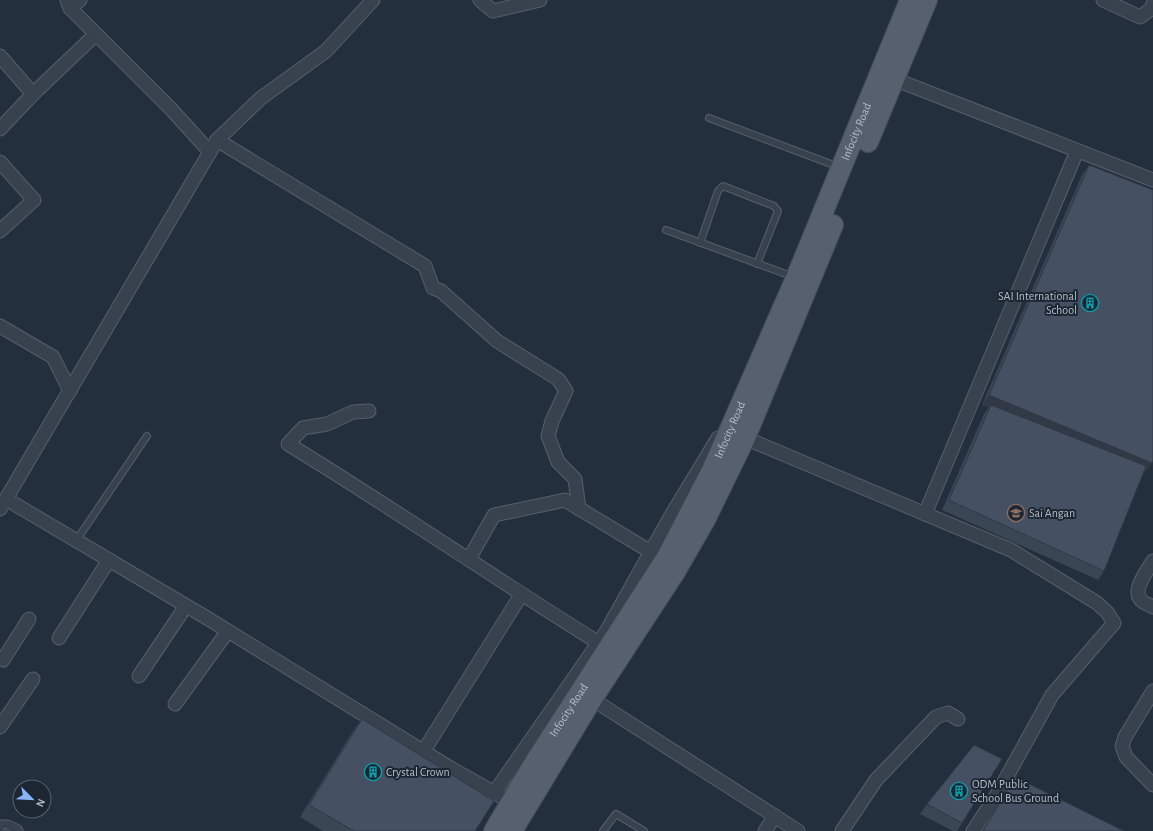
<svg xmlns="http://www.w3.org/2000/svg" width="1153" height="831" font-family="'Alegreya Sans',sans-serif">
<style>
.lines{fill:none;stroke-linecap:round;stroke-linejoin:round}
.lane-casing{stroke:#565f6c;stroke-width:8}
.street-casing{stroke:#565f6c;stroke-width:15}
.primary-casing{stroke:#414a57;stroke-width:22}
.lane{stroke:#38414e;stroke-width:6}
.street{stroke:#38414e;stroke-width:13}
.primary{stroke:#56606e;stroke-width:20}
.wall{fill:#3b4654}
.shaded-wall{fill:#303945}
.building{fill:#455162;stroke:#303945}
.labels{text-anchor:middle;stroke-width:4;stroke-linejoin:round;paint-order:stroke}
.street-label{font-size:12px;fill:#b4bcc9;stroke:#1d2633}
.poi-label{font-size:12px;fill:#b4bcc9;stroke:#1d2633;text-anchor:start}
</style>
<rect width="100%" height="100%" fill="#242f3e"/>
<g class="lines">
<defs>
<g id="lane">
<polyline points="709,118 839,167"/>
<polyline points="666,230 794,277"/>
<polyline points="700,243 718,191 723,186 774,206 778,211 757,264"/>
<polyline points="76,541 147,436"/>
<polyline points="603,831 616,814 644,831"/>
</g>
<g id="street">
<polyline points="67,0 70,8 171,109 210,152"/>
<polyline points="480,0 493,11 540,0"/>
<polyline points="1103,0 1140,17 1151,9 1153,4"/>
<polyline points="70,8 80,0"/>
<polyline points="0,56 33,94 0,129"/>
<polyline points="894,79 1153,180"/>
<polyline points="33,94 96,34"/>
<polyline points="217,140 425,266 433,288 441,291 497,341 558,379 566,391 552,421 548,436 558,462 575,479 579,509"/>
<polyline points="0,162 34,200 0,231"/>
<polyline points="0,326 53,357 70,391"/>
<path d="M369 411 353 412 327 424 303 428 288 444C393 508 494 578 599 643"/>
<polyline points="745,438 1011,550 1097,603 1107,612 1114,623 1052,695 995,798 973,831"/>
<polyline points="6,499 207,618 452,769 511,802"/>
<polyline points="0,509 217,140 261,98 326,51 373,0"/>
<polyline points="925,514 1077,151"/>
<polyline points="469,559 494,515 565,500 651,552"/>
<path d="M1153 561C1148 570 1130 591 1142 601 1145 604 1150 605 1153 607"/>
<polyline points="59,638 109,560"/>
<polyline points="0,659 3,660 29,619"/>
<polyline points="139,676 186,606"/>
<polyline points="1153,691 1125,737 1122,746 1126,757 1153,785"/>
<polyline points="592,699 798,831"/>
<polyline points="175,704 228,631"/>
<polyline points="0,727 33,679"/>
<polyline points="423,752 521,595"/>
<polyline points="494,793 606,632 672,514 718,438"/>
<polyline points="0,827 7,827 16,831"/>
<polyline points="765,831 775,816"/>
<polyline points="842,831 876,780 936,717 948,713 958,719"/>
</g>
<g id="primary">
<polyline points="868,142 927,0"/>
<path id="s1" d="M494 831 535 762 667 557 713 468 796 278 910 0"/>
<polyline points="512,831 592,699 675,572 705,520 745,438 833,225"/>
</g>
</defs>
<use href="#lane" class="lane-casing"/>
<use href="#street" class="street-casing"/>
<use href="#primary" class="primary-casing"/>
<use href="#lane" class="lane"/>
<use href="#street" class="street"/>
<use href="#primary" class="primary"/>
</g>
<g class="wall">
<polygon points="1089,165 1145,473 1144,472 1104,571 1098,580 942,510 984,414 989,407 982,405 1082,175"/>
<polygon points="362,719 475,831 323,831 300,817 353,731"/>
<polygon points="1015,777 1124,831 982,831 1009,786"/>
<polygon points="927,804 962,823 957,831 953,831 920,814"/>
</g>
<polygon class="shaded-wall" points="989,395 1152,463 1145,473 990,408 991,405 989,407 982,405"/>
<g class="building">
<polygon points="1089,165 1153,190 1153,461 1152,463 989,395"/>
<polygon points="991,405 1146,466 1104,571 949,500"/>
<polygon points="362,719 494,801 475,831 354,831 309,805"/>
<polygon points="974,745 1002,759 962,823 927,804"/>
<polygon points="1015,777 1124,831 983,831"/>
<polygon points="4,826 15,831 1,831"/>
</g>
<defs>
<symbol id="building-ring" viewBox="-11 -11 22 22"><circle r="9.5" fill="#1d2633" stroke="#0f9aa8" stroke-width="1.5"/><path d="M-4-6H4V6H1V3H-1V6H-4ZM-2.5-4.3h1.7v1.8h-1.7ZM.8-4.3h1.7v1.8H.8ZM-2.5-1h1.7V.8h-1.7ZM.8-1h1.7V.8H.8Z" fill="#0f9aa8"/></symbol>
<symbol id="school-ring" viewBox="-11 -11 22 22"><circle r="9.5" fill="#1d2633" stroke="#8d6e63" stroke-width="1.5"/><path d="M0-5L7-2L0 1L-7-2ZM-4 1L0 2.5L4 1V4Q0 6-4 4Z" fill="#8d6e63"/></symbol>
</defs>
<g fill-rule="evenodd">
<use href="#building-ring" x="1080" y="293" width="20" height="20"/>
<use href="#school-ring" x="1006" y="503" width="20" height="20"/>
<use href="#building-ring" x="363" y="762" width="20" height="20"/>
<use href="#building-ring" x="949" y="781" width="20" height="20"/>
</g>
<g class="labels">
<g class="street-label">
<text dy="4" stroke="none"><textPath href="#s1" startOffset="790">Infocity Road</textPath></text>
<text dy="4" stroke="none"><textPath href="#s1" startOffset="466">Infocity Road</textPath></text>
<text dy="4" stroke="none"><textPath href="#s1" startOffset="142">Infocity Road</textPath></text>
</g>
<g class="poi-label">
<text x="1077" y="300" text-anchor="end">SAI International<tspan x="1077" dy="14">School</tspan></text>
<text x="1029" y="517">Sai Angan</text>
<text x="386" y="776">Crystal Crown</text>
<text x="972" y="788">ODM Public<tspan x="972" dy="14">School Bus Ground</tspan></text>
</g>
</g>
<g transform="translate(32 799) rotate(114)"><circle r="19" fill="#1d2633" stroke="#59626f"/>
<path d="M0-3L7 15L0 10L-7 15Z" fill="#8ab4f8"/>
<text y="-6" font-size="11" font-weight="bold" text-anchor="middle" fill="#b4bcc9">N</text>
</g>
</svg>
